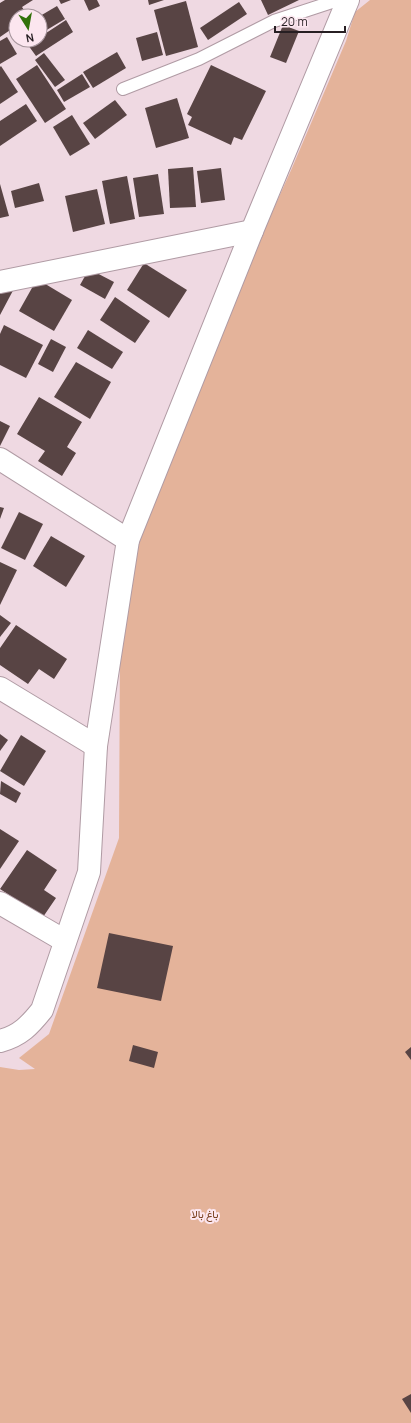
<svg xmlns="http://www.w3.org/2000/svg" width="411" height="1423" font-family="Manrope,Vazirmatn,sans-serif">
<style>
.green{fill:#e4b39a}
.building{fill:#584444}
.lines{fill:none;stroke-linecap:round;stroke-linejoin:round}
.service-casing{stroke:#b09ba4;stroke-width:14}
.minor-casing{stroke:#b09ba4;stroke-width:24}
.service{stroke:#fff;stroke-width:12}
.minor{stroke:#fff;stroke-width:22}
.labels{text-anchor:middle;stroke-width:4;stroke-linejoin:round;paint-order:stroke}
.park-label{font-size:11px;fill:#763c1a;stroke:#fce6ef}
</style>
<rect width="100%" height="100%" fill="#efd9e2"/>
<polygon class="green" points="370,0 411,0 411,1423 0,1423 0,1067 19,1070 35,1069 19,1058 49,1034 119,838 120,641 133,557 168,444 292,168 346,41 355,12"/>
<g class="building">
<polygon points="5,0 33,0 22,7 28,16 16,16 16,26 0,37 0,3"/>
<polygon points="59,0 71,0 61,4"/>
<polygon points="84,0 97,0 100,6 89,11"/>
<polygon points="148,0 164,0 149,5"/>
<polygon points="261,0 299,0 268,15"/>
<polygon points="186,1 198,47 166,56 154,10"/>
<polygon points="239,2 247,14 208,40 200,28"/>
<polygon points="57,6 65,19 40,34 40,16"/>
<polygon points="66,20 73,32 36,56 28,45 36,40 40,40 40,37"/>
<polygon points="283,25 299,31 286,63 270,57"/>
<polygon points="157,32 163,55 142,61 136,38"/>
<polygon points="7,37 17,54 0,64 0,41"/>
<polygon points="117,52 126,68 93,88 83,72"/>
<polygon points="44,53 65,80 55,87 35,60"/>
<polygon points="37,65 66,109 45,123 16,79"/>
<polygon points="211,65 266,91 242,140 234,137 231,145 188,125 192,117 187,114"/>
<polygon points="1,66 18,92 0,104 0,67"/>
<polygon points="82,74 90,87 64,102 57,90"/>
<polygon points="177,98 189,138 156,148 145,108"/>
<polygon points="115,100 127,115 95,139 83,123"/>
<polygon points="26,104 37,121 0,146 0,121"/>
<polygon points="72,115 90,144 70,156 53,127"/>
<polygon points="193,167 196,207 170,208 168,169"/>
<polygon points="221,168 225,200 201,203 197,171"/>
<polygon points="158,174 164,214 139,217 133,178"/>
<polygon points="127,176 135,219 110,224 102,181"/>
<polygon points="39,183 44,201 15,208 11,191"/>
<polygon points="0,184 9,216 0,218"/>
<polygon points="97,189 105,224 73,232 65,196"/>
<polygon points="144,263 187,290 169,318 127,290"/>
<polygon points="89,269 114,282 105,299 80,285"/>
<polygon points="37,279 72,300 54,331 19,311"/>
<polygon points="17,283 0,315 0,286"/>
<polygon points="115,297 150,321 135,343 100,320"/>
<polygon points="4,325 43,345 26,378 0,365 0,334"/>
<polygon points="88,330 123,352 112,369 77,348"/>
<polygon points="51,339 66,347 53,372 38,364"/>
<polygon points="76,362 111,382 90,419 54,397"/>
<polygon points="39,397 82,422 67,447 76,453 62,476 38,461 45,451 17,434"/>
<polygon points="0,421 10,426 0,446"/>
<polygon points="0,507 4,508 0,519"/>
<polygon points="19,512 43,524 25,560 1,548"/>
<polygon points="51,536 85,556 66,587 33,566"/>
<polygon points="0,562 17,570 0,605"/>
<polygon points="0,615 11,623 0,637"/>
<polygon points="16,625 67,659 54,679 39,669 28,684 0,665 0,648"/>
<polygon points="0,734 8,740 0,751"/>
<polygon points="21,735 46,751 24,786 0,771"/>
<polygon points="1,781 21,793 16,803 0,794"/>
<polygon points="0,829 19,841 0,869"/>
<polygon points="27,850 57,870 44,890 56,898 43,917 0,889"/>
<polygon points="109,933 173,946 161,1001 97,988"/>
<polygon points="133,1045 158,1052 154,1068 129,1061"/>
<polygon points="411,1047 411,1060 405,1052"/>
<polygon points="411,1394 411,1413 402,1399"/>
</g>
<g class="lines">
<defs>
<polyline id="service" points="123,89 199,59 274,21 338,0"/>
<g id="minor">
<polyline points="0,282 252,231"/>
<polyline points="0,459 128,540"/>
<polyline points="0,688 96,746"/>
<polyline points="0,903 65,941"/>
<path d="M0 1041C20 1036 30 1025 42 1010L89 872 96 746 128 540 252 231 348 0"/>
</g>
</defs>
<use href="#service" class="service-casing"/>
<use href="#minor" class="minor-casing"/>
<use href="#service" class="service"/>
<use href="#minor" class="minor"/>
</g>
<g class="labels">
<g class="park-label">
<text x="205" y="1218">باغ بالا</text>
</g>
</g>
<g transform="translate(28 28) rotate(169)"><circle r="19" fill="#fce6ef" stroke="#a7969d"/>
<path d="M0-3L7 15L0 10L-7 15Z" fill="#327109"/>
<text y="-6" font-size="11" font-weight="bold" text-anchor="middle" fill="#271f23">N</text>
</g>
<path d="M275 26v6h70v-6" fill="none" stroke="#271f23" stroke-width="2"/>
<text x="281" y="26" font-size="12" fill="#271f23" stroke="#fce6ef" stroke-width="3" paint-order="stroke">20 m</text>
</svg>
